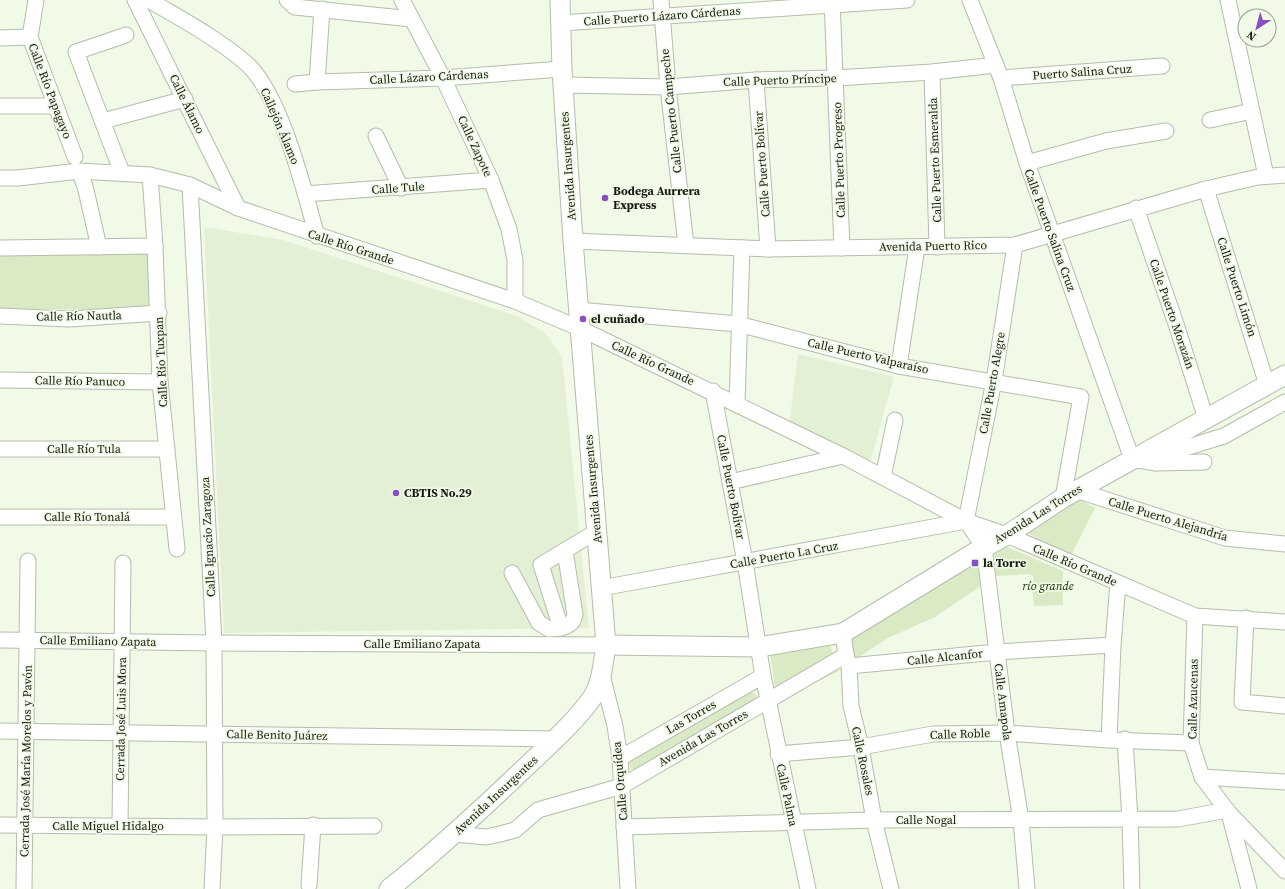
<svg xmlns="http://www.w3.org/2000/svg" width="1285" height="889" font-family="'Source Serif 4',serif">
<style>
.built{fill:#e3f0d5}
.green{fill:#d9eac5}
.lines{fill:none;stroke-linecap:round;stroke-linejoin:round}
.minor-casing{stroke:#b4bdaa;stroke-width:17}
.major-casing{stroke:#b4bdaa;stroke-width:21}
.minor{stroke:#fff;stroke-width:15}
.major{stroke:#fff;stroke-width:19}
.poi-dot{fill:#894dc4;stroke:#f0fae6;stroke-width:1.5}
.labels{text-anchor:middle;stroke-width:3.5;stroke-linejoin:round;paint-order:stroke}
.street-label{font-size:12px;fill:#171a13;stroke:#f0fae6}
.poi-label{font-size:12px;font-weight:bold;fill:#171a13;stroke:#f0fae6;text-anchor:start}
.park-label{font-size:12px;font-style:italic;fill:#202e0a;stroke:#f0fae6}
</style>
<rect width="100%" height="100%" fill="#f0fae6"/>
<g class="built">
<polygon points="204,227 283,240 517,316 545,333 562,357 589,628 224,633"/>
<polygon points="798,354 894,377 869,465 789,426"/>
</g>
<g class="green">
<polygon points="151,251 152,310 0,309 0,254"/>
<polygon points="1075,497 1095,508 1070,557 1024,531"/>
<polygon points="1000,544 1063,571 1063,605 1034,606 1032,584 1034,577 1029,574 996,576 993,551"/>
<polygon points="977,554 984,584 935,617 888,638 854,660 847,637"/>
<polygon points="830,644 839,671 777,701 770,654"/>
<polygon points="751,691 757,696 753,703 634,770 630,768 629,760"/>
</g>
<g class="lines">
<defs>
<g id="minor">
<polyline points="36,0 30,37 75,157"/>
<polyline points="135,0 238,208"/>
<path d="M149 0C181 19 217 38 246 63 281 94 304 190 317 236"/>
<polyline points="287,0 295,7 412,19"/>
<polyline points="402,0 443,78 491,180 509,229 515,260 515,301"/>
<polyline points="661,0 668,87 686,245"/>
<polyline points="832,0 842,248"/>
<polyline points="970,0 1001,78 1027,163 1132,459 1156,463 1162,455 1224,436 1285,402"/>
<polyline points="1228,0 1266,176"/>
<polyline points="561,23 907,0"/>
<polyline points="0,38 30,37"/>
<polyline points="932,72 937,247"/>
<polyline points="1001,78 1162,66"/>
<polyline points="756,80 768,249"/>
<polyline points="317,82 322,9"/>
<polyline points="295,84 317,82 443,78 562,69"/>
<polyline points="563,85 668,87 756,80 836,78 932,72 996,65"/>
<polyline points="0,106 55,106"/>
<polyline points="1210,120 1252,111"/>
<polyline points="103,121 185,99"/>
<polyline points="376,136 401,188"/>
<polyline points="1027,163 1106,141 1166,131"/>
<polyline points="79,171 85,186 99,247"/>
<polyline points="122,173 76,52 126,35"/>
<polyline points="150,175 155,246 160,382 177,549"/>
<polyline points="0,178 18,178 79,171 150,175 190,185 238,208 515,301 579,328 843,456 966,521 1007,535 1195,616 1285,622"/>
<polyline points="190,185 214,643 215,827 212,889"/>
<polyline points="1206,189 1267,385"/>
<polyline points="305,194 491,180"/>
<polyline points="1136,208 1176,324 1206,419"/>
<polyline points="573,241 768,249 1015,245 1206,189 1258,177 1285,175"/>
<polyline points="0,248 155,246"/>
<polyline points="578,310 738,324 899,366 1081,397 1063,498"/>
<polyline points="0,316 69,319 159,313"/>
<polyline points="899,366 917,247"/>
<polyline points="0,380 160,382"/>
<polyline points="713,391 745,562 763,676 808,889"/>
<polyline points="737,403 742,248"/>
<polyline points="0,449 167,449"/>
<polyline points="1156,463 1204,462"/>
<polyline points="883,477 895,420"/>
<polyline points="730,482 843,456"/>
<polyline points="1076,490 1225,538 1285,544"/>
<polyline points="0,517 173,517"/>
<polyline points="966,521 984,547 1007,733 1021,820 1027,889"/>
<polyline points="966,521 994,381 1015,245"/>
<path d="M565 551 575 615C573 623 569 626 561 628L541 565C559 554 577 543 596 532"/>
<polyline points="512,573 539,623 549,629 561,628"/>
<polyline points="601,588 966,521"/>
<polyline points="1195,616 1191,743 1202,777 1229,813 1249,889"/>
<polyline points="1246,618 1242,702 1285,706"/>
<polyline points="843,633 846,655 849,666 851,706 861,747 874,820 891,889"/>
<polyline points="0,640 214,643 606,645"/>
<polyline points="849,666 997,652 1113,645"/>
<polyline points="602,675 615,726 620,758 628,889"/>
<polyline points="0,731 554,739"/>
<polyline points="1125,739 1130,820 1132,889"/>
<polyline points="1109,740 1113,645 1118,583"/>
<polyline points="778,754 861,747 933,734 1007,733 1109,740 1191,743"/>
<polyline points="620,758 763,676"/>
<polyline points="1202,777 1285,782"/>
<polyline points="1230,814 1285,871"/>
<polyline points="0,825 215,827 374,826"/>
<polyline points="120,826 123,563"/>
<polyline points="624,827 874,820 1178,819 1227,810"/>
<polyline points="455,834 486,837 500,834 515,830 538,810 622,786 846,655"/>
<polyline points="309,885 313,825"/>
<polyline points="24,889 28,561"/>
</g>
<g id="major">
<polyline points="606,645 759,647 843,633 977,551 1007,535 1063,498 1285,375"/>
<path d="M389 889C438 850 484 807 529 764 551 743 575 722 592 698 602 683 603 663 606 645L573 241 562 69 560 0"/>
</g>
</defs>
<use href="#minor" class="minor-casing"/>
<use href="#major" class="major-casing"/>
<use href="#minor" class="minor"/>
<use href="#major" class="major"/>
</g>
<g class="poi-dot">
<circle cx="605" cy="198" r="4"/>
<circle cx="583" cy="319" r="4"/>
<circle cx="396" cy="493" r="4"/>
<rect x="971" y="559" width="8" height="8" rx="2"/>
</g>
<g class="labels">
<g class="street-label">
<text transform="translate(662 16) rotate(-4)" y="4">Calle Puerto Lázaro Cárdenas</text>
<text transform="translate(1082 72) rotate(-4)" y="4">Puerto Salina Cruz</text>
<text transform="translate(429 77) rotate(-3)" y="4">Calle Lázaro Cárdenas</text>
<text transform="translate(780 80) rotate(-2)" y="4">Calle Puerto Príncipe</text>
<text transform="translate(50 91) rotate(69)" y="4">Calle Río Papagayo</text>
<text transform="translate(187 104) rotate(64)" y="4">Calle Álamo</text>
<text transform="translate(671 111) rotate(-96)" y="4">Calle Puerto Campeche</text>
<text transform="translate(280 126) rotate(67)" y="4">Callejón Álamo</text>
<text transform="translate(475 146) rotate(65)" y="4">Calle Zapote</text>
<text transform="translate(839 160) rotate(-92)" y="4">Calle Puerto Progreso</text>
<text transform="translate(935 160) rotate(-92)" y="4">Calle Puerto Esmeralda</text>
<text transform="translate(762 164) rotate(-94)" y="4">Calle Puerto Bolívar</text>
<text transform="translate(568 166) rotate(-94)" y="4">Avenida Insurgentes</text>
<text transform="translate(398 188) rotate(-4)" y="4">Calle Tule</text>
<text transform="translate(1050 230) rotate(70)" y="4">Calle Puerto Salina Cruz</text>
<text transform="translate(933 246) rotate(-1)" y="4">Avenida Puerto Rico</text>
<text transform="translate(351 247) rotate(18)" y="4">Calle Río Grande</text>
<text transform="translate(1237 287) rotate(72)" y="4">Calle Puerto Limón</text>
<text transform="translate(1172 314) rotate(71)" y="4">Calle Puerto Morazán</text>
<text transform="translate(79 316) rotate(-1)" y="4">Calle Río Nautla</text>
<text transform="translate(868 356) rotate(13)" y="4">Calle Puerto Valparaíso</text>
<text transform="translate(161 362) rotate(-93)" y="4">Calle Río Tuxpan</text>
<text transform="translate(653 363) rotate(25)" y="4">Calle Río Grande</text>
<text transform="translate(80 381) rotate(1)" y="4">Calle Río Panuco</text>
<text transform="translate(992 383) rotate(-80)" y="4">Calle Puerto Alegre</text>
<text x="84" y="453">Calle Río Tula</text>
<text transform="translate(731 487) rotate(79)" y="4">Calle Puerto Bolívar</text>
<text transform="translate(593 489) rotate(-95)" y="4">Avenida Insurgentes</text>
<text transform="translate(1038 514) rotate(-32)" y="4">Avenida Las Torres</text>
<text x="87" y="521">Calle Río Tonalá</text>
<text transform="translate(1168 519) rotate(17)" y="4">Calle Puerto Alejandría</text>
<text transform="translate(208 537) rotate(-93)" y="4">Calle Ignacio Zaragoza</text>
<text transform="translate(784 555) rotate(-10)" y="4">Calle Puerto La Cruz</text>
<text transform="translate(1075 565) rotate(23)" y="4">Calle Río Grande</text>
<text transform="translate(98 641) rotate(1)" y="4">Calle Emiliano Zapata</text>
<text x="422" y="648">Calle Emiliano Zapata</text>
<text transform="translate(945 657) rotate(-6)" y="4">Calle Alcanfor</text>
<text transform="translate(1193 699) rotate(-89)" y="4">Calle Azucenas</text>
<text transform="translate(1003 702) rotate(83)" y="4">Calle Amapola</text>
<text transform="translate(691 717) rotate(-30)" y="4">Las Torres</text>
<text transform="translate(121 719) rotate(-89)" y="4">Cerrada José Luis Mora</text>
<text transform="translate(960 734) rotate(-2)" y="4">Calle Roble</text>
<text transform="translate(277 735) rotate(1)" y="4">Calle Benito Juárez</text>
<text transform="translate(703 738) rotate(-30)" y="4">Avenida Las Torres</text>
<text transform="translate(26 761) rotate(-89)" y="4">Cerrada José María Morelos y Pavón</text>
<text transform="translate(863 761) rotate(78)" y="4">Calle Rosales</text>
<text transform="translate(620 781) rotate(-95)" y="4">Calle Orquídea</text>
<text transform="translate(496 795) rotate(-43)" y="4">Avenida Insurgentes</text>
<text transform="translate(787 795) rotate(78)" y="4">Calle Palma</text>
<text x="926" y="824">Calle Nogal</text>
<text x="108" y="830">Calle Miguel Hidalgo</text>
</g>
<g class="poi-label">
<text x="613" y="195">Bodega Aurrera<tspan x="613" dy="14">Express</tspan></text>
<text x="591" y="323">el cuñado</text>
<text x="404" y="497">CBTIS No.29</text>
<text x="983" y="567">la Torre</text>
</g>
<g class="park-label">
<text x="1048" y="590">río grande</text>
</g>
</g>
<g transform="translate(1257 28) rotate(216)"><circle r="19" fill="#f0fae6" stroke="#99a092"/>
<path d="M0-3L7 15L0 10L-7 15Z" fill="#894dc4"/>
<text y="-6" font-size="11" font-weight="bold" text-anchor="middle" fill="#171a13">N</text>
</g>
</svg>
